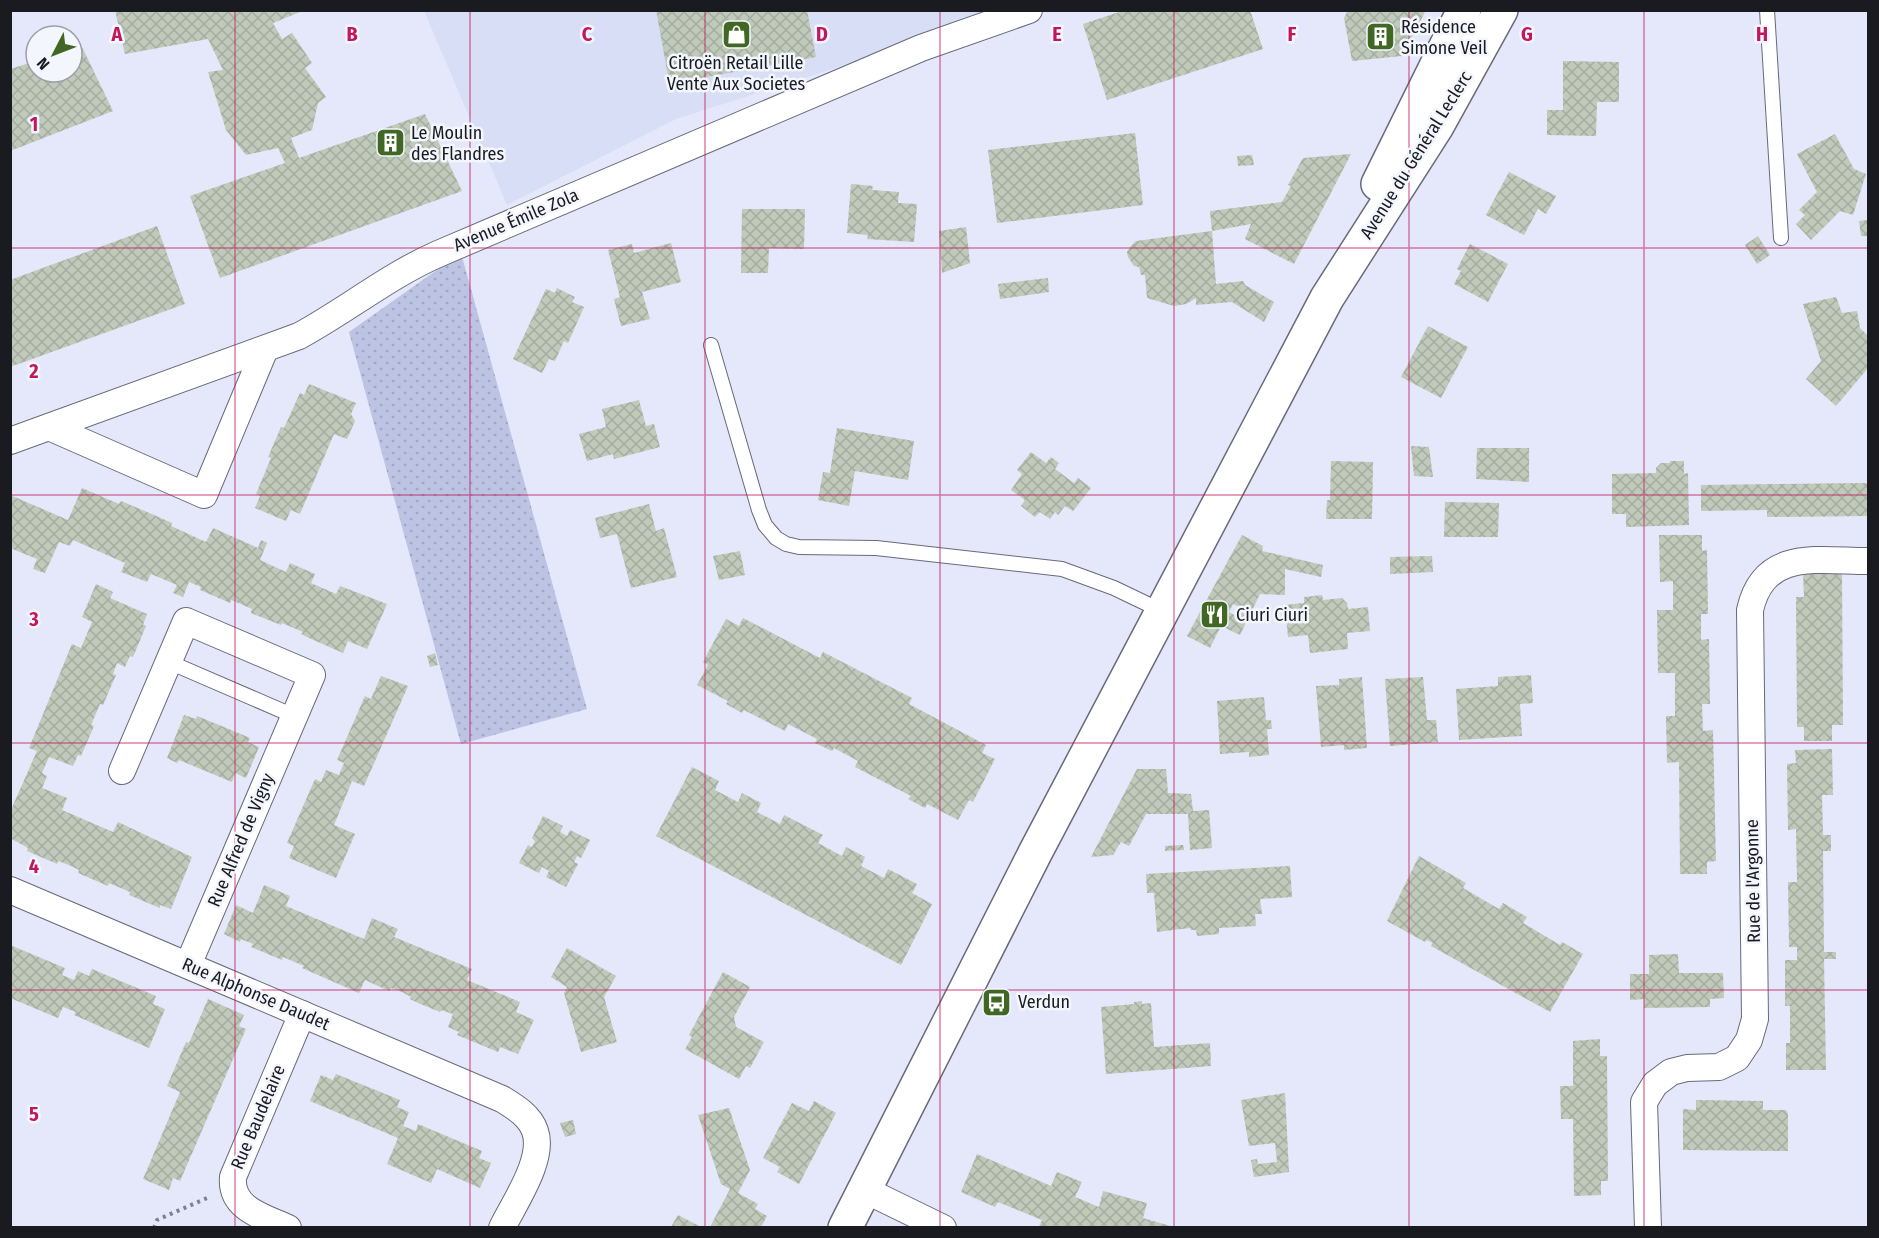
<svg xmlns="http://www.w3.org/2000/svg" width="1879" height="1238" font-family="'Fira Sans Condensed',sans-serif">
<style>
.built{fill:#d9def7}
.grass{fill:url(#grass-dots)}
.building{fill:url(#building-cross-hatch);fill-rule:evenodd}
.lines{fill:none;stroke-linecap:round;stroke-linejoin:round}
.lane-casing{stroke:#676a7a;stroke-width:16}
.street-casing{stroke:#676a7a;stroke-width:28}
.secondary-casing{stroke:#676a7a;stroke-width:36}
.path{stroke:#7e818d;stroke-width:4;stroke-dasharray:3 4.5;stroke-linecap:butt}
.lane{stroke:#fff;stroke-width:14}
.street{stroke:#fff;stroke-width:26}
.secondary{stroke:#fff;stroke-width:33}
.grid{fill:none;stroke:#c2185b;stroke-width:1.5;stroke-opacity:0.55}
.labels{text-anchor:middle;stroke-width:5;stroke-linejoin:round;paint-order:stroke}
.poi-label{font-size:18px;fill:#1a1b21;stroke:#f4f6fd;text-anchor:start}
.street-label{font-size:18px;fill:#1a1b21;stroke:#f4f6fd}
.grid-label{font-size:20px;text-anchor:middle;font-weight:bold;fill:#c2185b;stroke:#f4f6fd;stroke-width:5;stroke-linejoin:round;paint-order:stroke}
</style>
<defs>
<pattern id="grass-dots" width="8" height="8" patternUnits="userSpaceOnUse" patternTransform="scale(1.5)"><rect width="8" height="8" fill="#bcc3e3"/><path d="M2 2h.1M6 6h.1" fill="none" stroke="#a1a7c2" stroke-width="1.8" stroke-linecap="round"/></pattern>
<pattern id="building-cross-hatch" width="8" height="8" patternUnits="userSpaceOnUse" patternTransform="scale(1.5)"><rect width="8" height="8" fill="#bfcaba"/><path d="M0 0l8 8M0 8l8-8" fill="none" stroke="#a4ada0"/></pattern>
</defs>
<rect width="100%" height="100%" fill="#e4e8fa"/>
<polygon class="built" points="424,11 1014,11 676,119 507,205"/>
<polygon class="grass" points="461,253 587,709 461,744 349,332"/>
<g class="building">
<polygon points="115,10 305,10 273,23 282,39 292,33 312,63 305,68 326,97 318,103 312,130 291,138 299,158 425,114 462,191 220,278 190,196 285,163 278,148 246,155 226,130 208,72 223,70 208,39 125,54"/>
<polygon points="656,10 807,10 816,57 674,83 676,91 671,92"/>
<polygon points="1125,10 1250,10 1263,49 1107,100 1083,24"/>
<polygon points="1348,10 1426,10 1402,56 1352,61 1344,18"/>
<polygon points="82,47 113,111 10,151 10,69 36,61 36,72 72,72 72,50"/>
<polygon points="1563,61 1619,62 1619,102 1597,102 1596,136 1547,135 1547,110 1563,110"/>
<polygon points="1135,133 1143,205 997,223 988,150"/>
<polygon points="1835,134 1854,169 1866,174 1853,215 1840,211 1811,240 1796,224 1805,215 1799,210 1817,192 1797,154"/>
<polygon points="1351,154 1294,264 1245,239 1251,224 1212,231 1210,211 1282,202 1291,186 1288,185 1303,158"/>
<polygon points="1252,155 1254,165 1238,166 1237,156"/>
<polygon points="1509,172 1556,196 1546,214 1538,209 1524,235 1486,215"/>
<polygon points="851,184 873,186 872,190 899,192 898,203 917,204 914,242 867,239 868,235 847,233"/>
<polygon points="742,209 805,209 804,249 769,248 768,273 741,273"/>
<polygon points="1868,220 1868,236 1861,236 1859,221"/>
<polygon points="157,226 185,304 10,367 10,280"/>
<polygon points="966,227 970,263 942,273 939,231"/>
<polygon points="1212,231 1216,284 1243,281 1245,285 1274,302 1264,322 1232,302 1196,305 1196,298 1186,304 1174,306 1147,298 1145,275 1141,275 1139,267 1134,266 1128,257 1127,252 1130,247 1136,241"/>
<polygon points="1758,236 1770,255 1757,264 1745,245"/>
<polygon points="671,243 681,282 642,292 650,319 621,326 614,299 620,297 608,250 632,244 634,253"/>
<polygon points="1470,244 1508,264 1488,302 1454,284 1461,271 1457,269"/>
<polygon points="1048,278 1049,292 1000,299 998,284"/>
<polygon points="557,288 575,297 572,302 584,307 568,343 564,341 555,361 549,359 542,373 513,359 546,289 555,293"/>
<polygon points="1836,297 1842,313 1857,311 1860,328 1868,336 1868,368 1836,406 1806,379 1821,361 1803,304"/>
<polygon points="1428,326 1468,347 1441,398 1401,377"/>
<polygon points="309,384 356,403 351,414 355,421 347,439 334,434 300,514 291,510 286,521 255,508 260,496 256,494 271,458 268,457 281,427 284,428 300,393 304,395"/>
<polygon points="639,400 646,426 654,424 660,447 614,459 613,454 587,461 579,434 606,427 602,409"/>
<polygon points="837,428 914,441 908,480 855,471 849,506 818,500 823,472 830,473"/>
<polygon points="1411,446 1429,447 1433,477 1414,476"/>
<polygon points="1477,448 1529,448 1529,482 1476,479"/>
<polygon points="1031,452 1046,463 1051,457 1059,463 1055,469 1074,483 1078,478 1091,488 1073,511 1065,506 1058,515 1055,512 1050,519 1040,512 1035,517 1021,506 1025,500 1011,490 1022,474 1017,470"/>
<polygon points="1331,461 1373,462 1372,519 1326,519 1327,500 1330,500"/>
<polygon points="1670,461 1684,461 1684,474 1688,473 1689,525 1626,527 1626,514 1612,514 1612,474 1656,473 1656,468 1661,463 1670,463"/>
<polygon points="1868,483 1868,516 1767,517 1767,510 1701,511 1701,485"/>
<polygon points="82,488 119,504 121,501 154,515 172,523 171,526 206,542 213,528 258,548 261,540 267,543 260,560 286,572 290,563 315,574 311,583 336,594 340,586 387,604 367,649 348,641 343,653 309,638 301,634 303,632 282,623 281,625 251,613 252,609 241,604 231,600 230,603 200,590 201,587 189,582 183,597 173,593 177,585 151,574 147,582 121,572 125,563 73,540 70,546 59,542 45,573 33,569 37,559 10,548 10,495 68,520"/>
<polygon points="1445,502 1499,503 1498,537 1444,537"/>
<polygon points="649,504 656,531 664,528 677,577 631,588 617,534 600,538 595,518"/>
<path d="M1242 535 1263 546 1262 551 1323 565 1321 577 1285 569V595L1260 594 1240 635 1221 626 1210 648 1187 636ZM1233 604 1242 608 1238 617 1229 612Z"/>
<polygon points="1659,535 1702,535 1702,551 1707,550 1708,614 1701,614 1701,640 1709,639 1710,704 1702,704 1703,731 1713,730 1716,861 1707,862 1707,874 1680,874 1679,762 1667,763 1666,716 1675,716 1675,673 1658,673 1657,610 1673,610 1673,581 1660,582"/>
<polygon points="740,551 745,575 719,580 713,556"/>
<polygon points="1432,556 1433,572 1390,574 1390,557"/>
<polygon points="1803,572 1842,572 1843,725 1832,725 1832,741 1804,741 1804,727 1797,727 1796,597 1804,597"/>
<polygon points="96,584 113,592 110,598 147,614 143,625 146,626 133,657 130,656 125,667 117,663 113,674 116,675 103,705 100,704 91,725 94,726 81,756 78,755 73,766 49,757 42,773 47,776 42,788 67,798 62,810 113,832 118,822 192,857 171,909 160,905 160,908 129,895 130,892 109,883 108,886 78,873 79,870 69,865 58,861 57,864 27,851 28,848 10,838 10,812 37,751 29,748 72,644 81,648 92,622 82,617"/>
<polygon points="1322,595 1323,600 1342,598 1347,603 1348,609 1368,607 1370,631 1347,633 1348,649 1310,653 1308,635 1288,637 1285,605 1304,603 1304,597"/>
<polygon points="743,618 820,658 823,652 912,698 909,704 986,745 982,753 995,759 973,802 969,800 958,820 927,804 925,808 908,799 911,796 855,767 858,761 834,748 832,751 815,743 817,739 788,724 785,731 744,710 742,713 726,704 728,701 697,685 708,665 703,662 726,619 739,626"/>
<polygon points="435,653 438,665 430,667 427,656"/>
<polygon points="1531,675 1533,703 1520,704 1522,736 1459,740 1456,689 1498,686 1498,677"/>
<polygon points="381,676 408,686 364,786 352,781 334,825 355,834 336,878 289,858 294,846 287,843 315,779 321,782 326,770 339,775 344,763 337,760 365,696 371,699"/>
<polygon points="1362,677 1367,748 1344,750 1344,745 1321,747 1316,686 1339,685 1339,679"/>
<polygon points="1423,677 1427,720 1436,720 1438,742 1390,746 1385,679"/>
<polygon points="1264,697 1266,720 1271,720 1272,729 1267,729 1269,755 1249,757 1249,752 1220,754 1217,701"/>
<polygon points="184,715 196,719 197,716 224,727 250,738 248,742 259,747 246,778 235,773 232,782 179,760 177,763 167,758"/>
<polygon points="1832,749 1833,795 1822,795 1823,835 1831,835 1831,851 1823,851 1824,952 1836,952 1836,959 1824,959 1826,1070 1786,1070 1786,1043 1790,1043 1790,1006 1785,1006 1785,960 1797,960 1797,947 1789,947 1788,882 1797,882 1796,829 1788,830 1787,764 1796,763 1795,750"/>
<polygon points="692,767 719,781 715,790 738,802 742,793 761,803 757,812 780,824 784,815 823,835 818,843 842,856 846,847 865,857 861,866 884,878 888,869 917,884 912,893 932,904 901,965 656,836"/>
<polygon points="1137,769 1166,769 1168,793 1191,794 1193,811 1209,810 1212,848 1190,850 1188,814 1146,814 1129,846 1121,842 1113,855 1091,857"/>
<polygon points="543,816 563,826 560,832 567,836 570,830 590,840 581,858 577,856 574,862 578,864 566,887 546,877 549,871 542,867 539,873 519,863 528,845 532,847 535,841 532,838"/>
<polygon points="1183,845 1184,850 1165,851 1165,846"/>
<polygon points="1419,856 1466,883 1463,888 1499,909 1503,903 1527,917 1523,923 1560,945 1562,942 1583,954 1550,1012 1431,946 1433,943 1427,940 1425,942 1387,921"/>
<polygon points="1290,866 1292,897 1260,899 1262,914 1255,914 1256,926 1219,928 1219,934 1197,936 1196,930 1191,930 1190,928 1157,932 1154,893 1147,893 1146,874"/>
<polygon points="264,885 290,896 286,906 364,939 372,918 398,929 394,937 472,969 467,980 520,1002 516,1012 534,1020 518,1054 500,1047 498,1052 457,1035 459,1032 448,1027 453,1014 441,1010 440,1012 418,1003 410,999 411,997 402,992 391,988 389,991 365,980 359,993 302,968 304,966 283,957 282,960 251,947 253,944 241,939 240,942 224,934 236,905 253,913"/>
<polygon points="10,945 65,968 62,975 74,980 78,971 89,976 92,969 156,996 153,1004 165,1009 149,1048 74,1015 76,1012 63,1007 58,1018 10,998"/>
<polygon points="567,948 616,976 604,997 617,1042 581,1052 564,993 567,987 551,977"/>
<polygon points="1678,954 1679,973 1723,973 1724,998 1710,999 1710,1007 1644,1008 1644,999 1630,1000 1630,974 1649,974 1649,955"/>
<polygon points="723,972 750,987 734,1017 736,1027 764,1042 750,1068 746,1066 739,1079 685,1049 692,1037 689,1035"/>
<polygon points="208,999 244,1015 239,1026 246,1029 180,1181 173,1178 169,1190 143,1179 180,1092 167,1086 186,1042 189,1043"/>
<polygon points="1142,1001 1142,1004 1151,1003 1154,1047 1210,1043 1211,1066 1106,1074 1101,1007 1134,1004 1134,1002"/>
<polygon points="1600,1039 1600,1056 1607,1056 1608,1181 1601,1181 1601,1195 1574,1196 1573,1119 1561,1119 1560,1086 1573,1086 1573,1041"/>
<polygon points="336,1074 400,1100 397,1107 409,1112 403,1126 416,1131 418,1124 482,1151 479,1158 491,1163 480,1188 437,1169 431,1183 387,1164 398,1138 310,1101 321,1075 333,1080"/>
<polygon points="1285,1093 1289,1172 1254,1177 1251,1160 1257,1159 1258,1164 1277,1162 1275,1143 1249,1146 1241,1100"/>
<polygon points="1696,1100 1763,1101 1763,1110 1786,1110 1788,1114 1788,1151 1683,1150 1683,1109 1696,1110"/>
<polygon points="814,1101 836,1113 799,1184 777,1172 780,1167 763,1158 792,1103 809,1111"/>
<polygon points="729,1108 750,1170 738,1193 758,1204 755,1209 767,1216 761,1227 710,1227 730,1189 721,1184 698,1115"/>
<polygon points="573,1120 576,1134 565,1137 560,1123"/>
<polygon points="977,1154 1051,1186 1057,1172 1082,1182 1075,1197 1099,1207 1103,1191 1147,1203 1143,1218 1174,1227 1042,1227 1039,1226 1042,1220 998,1202 995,1207 961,1192"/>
<polygon points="678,1215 701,1227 671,1227"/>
</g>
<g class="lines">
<defs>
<g id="lane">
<polyline points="1767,10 1781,238"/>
<polyline points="711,345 759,510 765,525 776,538 786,544 799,547 876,548 1062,569 1114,588 1162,611"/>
<polyline points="169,662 294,716"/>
</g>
<g id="street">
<polyline points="49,427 204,495 265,349"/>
<path d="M10 441 299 336C347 310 388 276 438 254L921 48 1029 10"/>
<polyline points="122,771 186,621 312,675 188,965"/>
<path d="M10 890 502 1099C515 1107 530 1116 535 1131 545 1159 514 1203 502 1228"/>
<polyline points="865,1190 943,1228"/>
<path d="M288 1228C264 1217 230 1209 233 1177L302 1014"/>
<path d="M1648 1228 1644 1102 1655 1084 1671 1072 1687 1068 1719 1067 1737 1058 1749 1040 1755 1019 1750 610C1764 548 1818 561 1868 561"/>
</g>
<g id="secondary">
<polyline points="1378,184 1464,10"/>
<polyline points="845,1228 1035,853 1327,298 1437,126 1501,10"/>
</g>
</defs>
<use href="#lane" class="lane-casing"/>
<use href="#street" class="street-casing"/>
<use href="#secondary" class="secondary-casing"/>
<polyline class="path" points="154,1228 157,1220 207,1198"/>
<use href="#lane" class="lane"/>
<use href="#street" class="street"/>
<use href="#secondary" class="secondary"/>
</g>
<path class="grid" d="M235 10V1228M470 10V1228M705 10V1228M940 10V1228M1174 10V1228M1409 10V1228M1644 10V1228M10 248H1868M10 495H1868M10 743H1868M10 990H1868"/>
<defs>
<symbol id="shop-square" viewBox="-11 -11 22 22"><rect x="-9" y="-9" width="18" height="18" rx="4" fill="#406824" stroke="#f4f6fd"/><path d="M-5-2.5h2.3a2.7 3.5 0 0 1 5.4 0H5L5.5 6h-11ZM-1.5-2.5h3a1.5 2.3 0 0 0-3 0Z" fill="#fff"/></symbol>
<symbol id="building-square" viewBox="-11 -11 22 22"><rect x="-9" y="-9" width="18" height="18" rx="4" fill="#406824" stroke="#f4f6fd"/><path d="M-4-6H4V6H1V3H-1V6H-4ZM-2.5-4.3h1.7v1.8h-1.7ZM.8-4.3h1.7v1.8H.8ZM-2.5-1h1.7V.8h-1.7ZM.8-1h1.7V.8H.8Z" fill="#fff"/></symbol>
<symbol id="restaurant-square" viewBox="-11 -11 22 22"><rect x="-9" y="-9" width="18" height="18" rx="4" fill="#406824" stroke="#f4f6fd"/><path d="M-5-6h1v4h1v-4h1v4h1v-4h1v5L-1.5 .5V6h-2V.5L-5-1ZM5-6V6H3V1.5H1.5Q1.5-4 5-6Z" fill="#fff"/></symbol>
<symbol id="bus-square" viewBox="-11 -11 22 22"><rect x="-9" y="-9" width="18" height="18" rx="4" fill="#406824" stroke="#f4f6fd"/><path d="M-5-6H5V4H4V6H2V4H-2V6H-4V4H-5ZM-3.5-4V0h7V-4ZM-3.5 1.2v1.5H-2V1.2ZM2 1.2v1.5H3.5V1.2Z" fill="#fff"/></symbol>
</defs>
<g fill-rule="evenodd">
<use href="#shop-square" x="720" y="18" width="33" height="33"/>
<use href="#building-square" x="1364" y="20" width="33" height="33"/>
<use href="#building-square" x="374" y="126" width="33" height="33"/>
<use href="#restaurant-square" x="1198" y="598" width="33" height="33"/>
<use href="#bus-square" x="980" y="986" width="33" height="33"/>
</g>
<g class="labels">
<g class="poi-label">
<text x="1401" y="33">Résidence<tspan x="1401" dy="21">Simone Veil</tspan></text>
<text x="736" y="69" text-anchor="middle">Citroën Retail Lille<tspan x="736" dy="21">Vente Aux Societes</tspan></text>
<text x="411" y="139">Le Moulin<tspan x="411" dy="21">des Flandres</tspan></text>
<text x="1236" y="621">Ciuri Ciuri</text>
<text x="1018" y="1008">Verdun</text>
</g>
<g class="street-label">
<text transform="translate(1416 155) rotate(-58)" y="6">Avenue du Général Leclerc</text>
<text transform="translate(516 220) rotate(-23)" y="6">Avenue Émile Zola</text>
<text transform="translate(241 840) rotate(-67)" y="6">Rue Alfred de Vigny</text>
<text transform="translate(1753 881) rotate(-91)" y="6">Rue de l'Argonne</text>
<text transform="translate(256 994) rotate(23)" y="6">Rue Alphonse Daudet</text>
<text transform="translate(258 1117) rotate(-67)" y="6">Rue Baudelaire</text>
</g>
</g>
<g class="grid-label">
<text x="117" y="41">A</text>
<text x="352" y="41">B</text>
<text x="587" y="41">C</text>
<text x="822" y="41">D</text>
<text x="1057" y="41">E</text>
<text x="1292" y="41">F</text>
<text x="1527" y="41">G</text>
<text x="1762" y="41">H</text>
<text x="34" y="131">1</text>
<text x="34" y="378">2</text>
<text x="34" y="626">3</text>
<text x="34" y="873">4</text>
<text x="34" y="1121">5</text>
</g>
<rect width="1879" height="1238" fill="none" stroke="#1a1b21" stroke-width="24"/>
<g transform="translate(54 54) rotate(228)"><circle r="28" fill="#f4f6fd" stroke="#9d9ea5" stroke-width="1.5"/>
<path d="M0-4.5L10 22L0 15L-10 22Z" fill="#406824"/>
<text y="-9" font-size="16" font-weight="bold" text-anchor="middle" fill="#1a1b21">N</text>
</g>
</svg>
